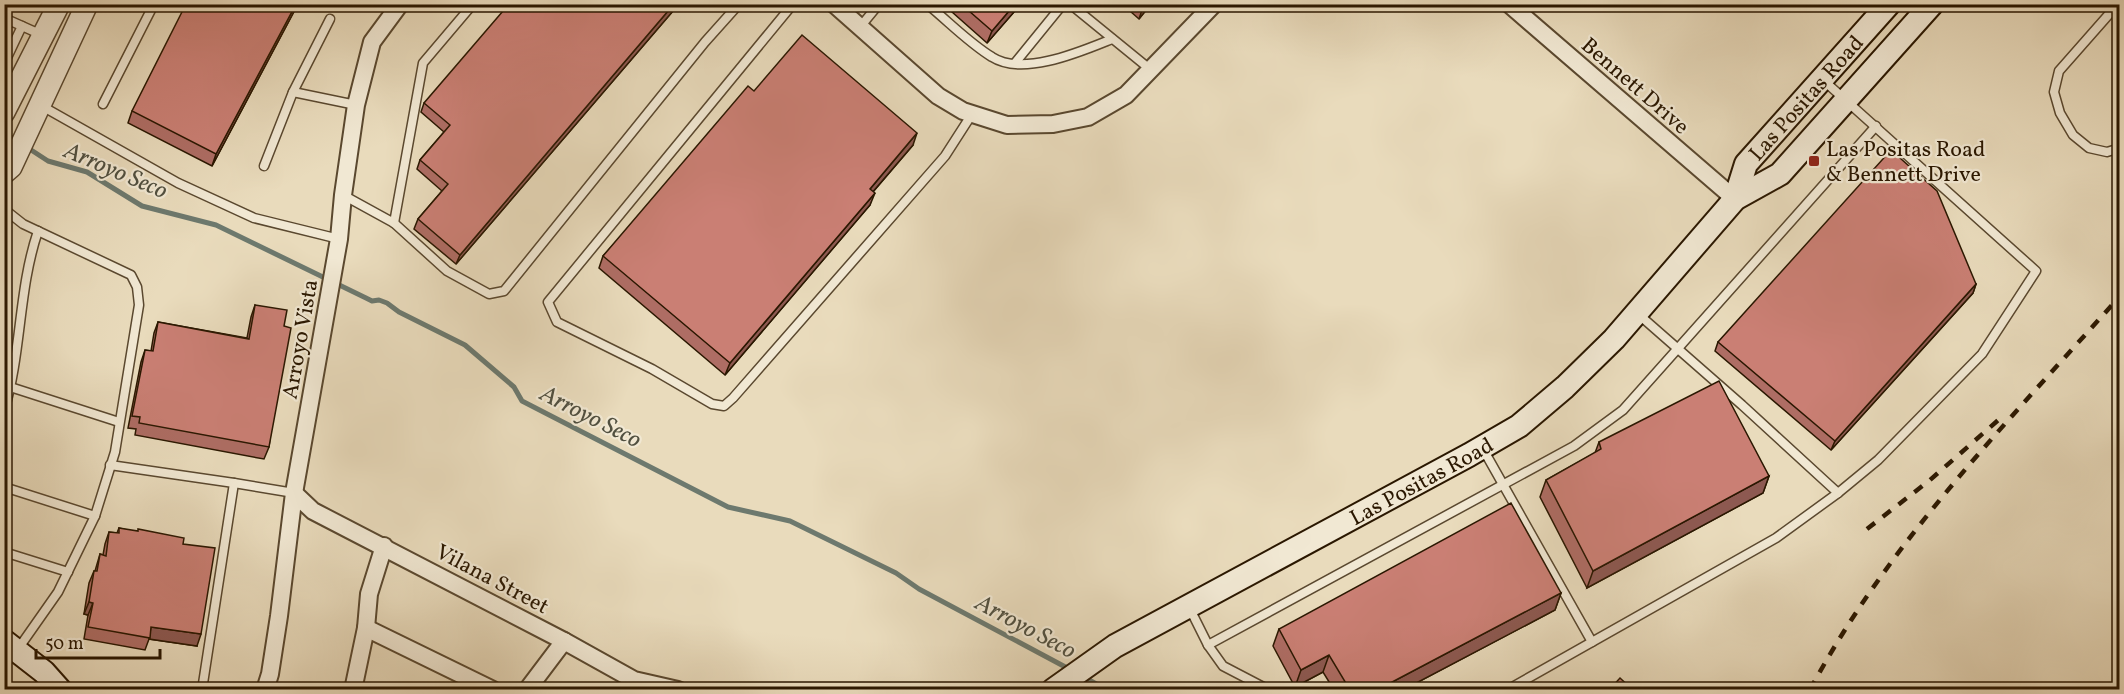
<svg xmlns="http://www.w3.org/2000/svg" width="2124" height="694" font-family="Vollkorn,serif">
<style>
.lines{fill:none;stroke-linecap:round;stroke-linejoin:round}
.stream{stroke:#6d796e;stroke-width:5}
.service-casing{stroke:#5a482f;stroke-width:11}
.minor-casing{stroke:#5a482f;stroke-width:20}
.tertiary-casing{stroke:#5a482f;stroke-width:24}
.secondary-casing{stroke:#2a1700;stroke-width:26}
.service{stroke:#f1e8d3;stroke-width:8}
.minor{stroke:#f1e8d3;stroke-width:16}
.tertiary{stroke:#f1e8d3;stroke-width:21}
.secondary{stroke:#f1e8d3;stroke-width:22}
.rail{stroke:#2a1700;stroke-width:4.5;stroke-dasharray:10 10;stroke-linecap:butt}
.wall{fill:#ae6d64;stroke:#2a1700;stroke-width:1.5}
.shaded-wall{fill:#8d5951;stroke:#2a1700;stroke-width:1.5}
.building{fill:#ca7f74;stroke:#2a1700;stroke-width:1.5}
.poi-dot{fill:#8f2418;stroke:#f1e8d3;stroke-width:2}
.labels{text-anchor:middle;stroke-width:4.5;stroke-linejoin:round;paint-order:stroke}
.street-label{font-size:22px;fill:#2a1700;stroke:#f1e8d3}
.poi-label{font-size:22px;fill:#2a1700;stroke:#f1e8d3;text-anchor:start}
.water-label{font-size:24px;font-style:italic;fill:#515040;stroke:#f1e8d3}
</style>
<rect width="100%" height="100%" fill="#e9dbbc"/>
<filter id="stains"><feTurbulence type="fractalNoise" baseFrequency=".00333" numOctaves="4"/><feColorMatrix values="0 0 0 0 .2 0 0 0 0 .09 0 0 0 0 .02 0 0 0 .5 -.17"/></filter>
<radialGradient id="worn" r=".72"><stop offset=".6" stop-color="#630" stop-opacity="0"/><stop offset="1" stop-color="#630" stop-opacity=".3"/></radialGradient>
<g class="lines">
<g class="stream">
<polyline points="4,133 17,141"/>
<polyline points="25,146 48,161 87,172 142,206 216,225 366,298 372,301 379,300 387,303 399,312 465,345 514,387 522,401 728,507 790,521 896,573 919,589 1071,670"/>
<polyline points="1082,676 1107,690"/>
</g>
<defs>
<g id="service">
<polyline points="793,4 548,302 557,322 652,369 712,404 724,406 733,398 945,156 972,114"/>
<path d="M927 4C949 22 969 43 992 57 1023 77 1082 51 1112 39"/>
<polyline points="1070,4 1151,70"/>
<polyline points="2118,4 2059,71 2054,92 2060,113 2073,135 2089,148 2107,152 2120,148"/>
<polyline points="4,18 42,35"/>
<polyline points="860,27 879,4"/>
<polyline points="1015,63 1063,4"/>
<polyline points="4,64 22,26"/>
<polyline points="293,92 330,19"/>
<polyline points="103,104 154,4"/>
<polyline points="40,105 178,183 254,218 339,239"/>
<polyline points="264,166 293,92 356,105"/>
<polyline points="343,195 394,223 447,271 489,294 504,291 705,42 739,4"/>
<polyline points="4,209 23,224 131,275 137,287 139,305 115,452 95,516 58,592 18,649"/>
<polyline points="394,223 423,63 473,4"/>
<polyline points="1637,313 1742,405 1838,493"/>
<polyline points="4,385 119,422"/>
<path d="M4 411C22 352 18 290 38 231"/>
<polyline points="1483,449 1592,642"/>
<polyline points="110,465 234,483 202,690"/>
<polyline points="234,483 294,493"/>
<polyline points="4,487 95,516"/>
<polyline points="4,552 68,572"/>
<polyline points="1189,607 1208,645 1223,666 1269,690"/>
<polyline points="1208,645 1574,446 1623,410 1876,126"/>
<polyline points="1507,690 1776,538 1838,493 1878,460 1982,354 2036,271 1822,79"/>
</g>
<g id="minor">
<polyline points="834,4 938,96 963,111 1007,125 1053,124 1088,117 1126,95 1214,4"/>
<polyline points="1509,4 1735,199"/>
<polyline points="294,493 313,511 564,641 634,680 678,690"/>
<polyline points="366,628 493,690"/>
<polyline points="265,690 270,674 279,616 294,493 339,239 343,195 356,105 372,42 400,4"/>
<polyline points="353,690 366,628 369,594 384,546"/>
<polyline points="527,690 564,641"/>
</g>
<g id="tertiary">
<polyline points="4,112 59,4"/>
<polyline points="4,173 11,167 87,4"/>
</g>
<g id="secondary">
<path id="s1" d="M1735 199 1746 164 1889 4"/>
<polyline points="4,641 44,672 60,690"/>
<path id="s2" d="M1053 690 1115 646 1469 455 1519 426 1565 387 1614 339 1735 199 1780 174 1932 4"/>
</g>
</defs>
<use href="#service" class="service-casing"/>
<use href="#minor" class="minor-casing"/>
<use href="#tertiary" class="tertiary-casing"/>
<use href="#secondary" class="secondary-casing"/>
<use href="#service" class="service"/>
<use href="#minor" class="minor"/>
<use href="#tertiary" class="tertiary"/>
<use href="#secondary" class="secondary"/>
<g class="rail">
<polyline points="1867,529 1930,480 2004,415"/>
<path d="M1810 690C1889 541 2009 421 2120 296"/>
<polyline points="2116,690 2120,687"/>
</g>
</g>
<g class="wall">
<polygon points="298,4 212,166 128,123 132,111"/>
<polygon points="679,4 456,264 414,229 418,219 442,191 417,169 420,160 444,132 421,112 424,103"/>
<polygon points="943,4 1021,4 987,43"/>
<polygon points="1122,4 1151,4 1139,19"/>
<polygon points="754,91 913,145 873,192 870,205 725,375 599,268 603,256"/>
<polygon points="1976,284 1973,293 1831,450 1715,351 1718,342"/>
<polygon points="255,305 284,326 269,447 264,459 135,435 136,429 128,428 141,362 145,350 151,351 154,333 158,322 247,338 251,317"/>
<polygon points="1599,442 1769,476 1763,493 1587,588 1540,497 1546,480 1595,453"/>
<polygon points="119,528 183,544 197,646 149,639 145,650 84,639 88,615 84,614 89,583 94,571 95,571 100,554 103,555 105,544 109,532 117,533"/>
<polygon points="1561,593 1555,610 1403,690 1334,690 1323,672 1295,687 1273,646 1279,629"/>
</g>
<g class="shaded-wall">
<polygon points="296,4 298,4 212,166 216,154"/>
<polygon points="674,4 679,4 456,264 460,255"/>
<polygon points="1015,4 1021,4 987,43 992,31"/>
<polygon points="1145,4 1151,4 1139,19 1143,7"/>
<polygon points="917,133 913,145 865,201 870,189"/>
<polygon points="875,193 870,205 725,375 730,363"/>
<polygon points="1976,284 1973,293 1831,450 1835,441"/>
<polygon points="1769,476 1763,493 1587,588 1593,571"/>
<polygon points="1561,593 1555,610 1403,690 1377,690"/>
<polygon points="89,602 93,603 88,615 84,614"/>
<polygon points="151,627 201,634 197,646 149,639"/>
<polygon points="1329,655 1323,672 1295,687 1301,670"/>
</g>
<g class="building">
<polygon points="186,4 296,4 216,154 132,111"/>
<polygon points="509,4 674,4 460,255 418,219 448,184 420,160 450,125 424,103"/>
<polygon points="961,4 1015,4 992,31"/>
<polygon points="802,35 917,133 870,189 875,193 730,363 603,256 748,86 754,91"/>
<polygon points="1891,150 1937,191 1976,284 1835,441 1718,342"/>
<polygon points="255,305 287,310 284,326 291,328 269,447 139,423 140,417 132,416 145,350 153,351 158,322 249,339"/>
<polygon points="1719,381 1769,476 1593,571 1546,480 1601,449 1599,442"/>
<polygon points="1511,503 1561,593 1377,690 1350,690 1329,655 1301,670 1279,629"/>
<polygon points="119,528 138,531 138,529 184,538 183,544 215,548 201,634 151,627 150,638 88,627 93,603 89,602 94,571 97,571 100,554 106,556 109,532 119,533"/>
<polygon points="1620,678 1633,690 1609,690"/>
</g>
<rect class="poi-dot" x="1808" y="155" width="12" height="12" rx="3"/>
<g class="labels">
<g class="street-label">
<text transform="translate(1636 85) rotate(41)" y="8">Bennett Drive</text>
<text dy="8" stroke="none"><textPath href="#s1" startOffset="126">Las Positas Road</textPath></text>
<text transform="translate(299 339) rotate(-80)" y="8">Arroyo Vista</text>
<text dy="8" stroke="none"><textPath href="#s2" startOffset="424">Las Positas Road</textPath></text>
<text transform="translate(493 578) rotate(28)" y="8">Vilana Street</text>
</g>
<g class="poi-label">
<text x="1826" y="156">Las Positas Road<tspan x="1826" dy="25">&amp; Bennett Drive</tspan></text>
</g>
<g class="water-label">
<text transform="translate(116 170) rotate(23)" y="8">Arroyo Seco</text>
<text transform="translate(591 416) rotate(27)" y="8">Arroyo Seco</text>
<text transform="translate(1026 626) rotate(28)" y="8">Arroyo Seco</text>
</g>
</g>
<rect width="2124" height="694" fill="none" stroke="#e9dbbc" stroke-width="24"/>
<rect x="6" y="6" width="2112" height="682" fill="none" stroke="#2a1700" stroke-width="3"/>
<rect x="12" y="12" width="2100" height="670" fill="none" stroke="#2a1700" stroke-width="1.5"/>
<path d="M36 649v9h124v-9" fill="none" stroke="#2a1700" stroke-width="3"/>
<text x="45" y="649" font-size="18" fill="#2a1700" stroke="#f1e8d3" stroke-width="4.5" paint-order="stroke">50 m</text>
<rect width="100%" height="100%" filter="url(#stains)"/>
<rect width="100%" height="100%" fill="url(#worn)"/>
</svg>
